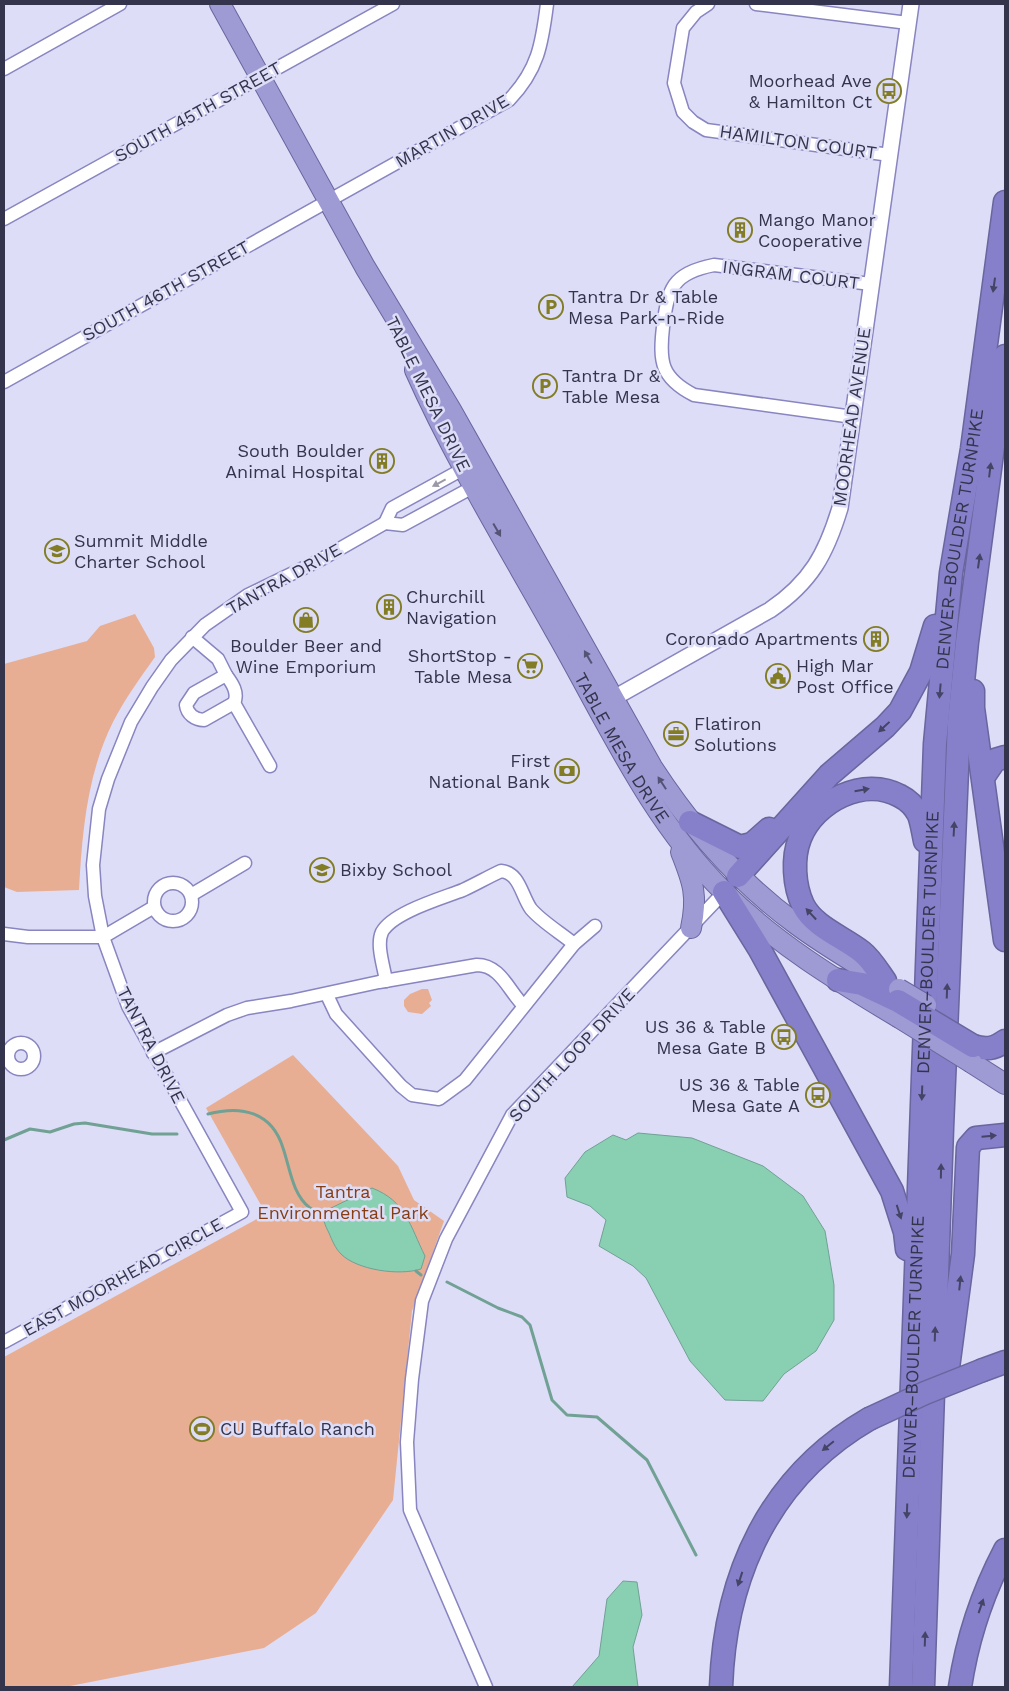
<svg xmlns="http://www.w3.org/2000/svg" width="1009" height="1691" font-family="'Work Sans',sans-serif">
<style>
.green{fill:#e7ae93}
.water{fill:#89d0b3;stroke:#70a194}
.lines{fill:none;stroke-linecap:round;stroke-linejoin:round}
.stream{stroke:#70a194;stroke-width:3}
.minor-casing{stroke:#8885c0;stroke-width:15}
.tertiary-casing{stroke:#8885c0;stroke-width:18}
.trunk-casing{stroke:#69659e;stroke-width:22}
.motorway-casing{stroke:#69659e;stroke-width:25}
.minor{stroke:#fff;stroke-width:12}
.tertiary{stroke:#fff;stroke-width:15}
.trunk{stroke:#9e9ad4;stroke-width:20}
.motorway{stroke:#8580c9;stroke-width:22}
.trunk-bridge-casing{stroke:#69659e;stroke-width:22;stroke-linecap:butt}
.motorway-bridge-casing{stroke:#69659e;stroke-width:25;stroke-linecap:butt}
.trunk-bridge{stroke:#9e9ad4;stroke-width:20}
.motorway-bridge{stroke:#8580c9;stroke-width:22}
.oneway{fill:#454366}
.oneway2{fill:#9a9aa6}
.oneway3{fill:#545376}
.labels{text-anchor:middle;stroke-width:5;stroke-linejoin:round;paint-order:stroke}
.poi-label{font-size:18px;fill:#35344d;stroke:#ddddf7;text-anchor:start}
.street-label{font-size:18px;fill:#35344d;stroke:#ddddf7}
.park-label{font-size:18px;fill:#873d13;stroke:#ddddf7}
</style>
<rect width="100%" height="100%" fill="#ddddf7"/>
<g class="green">
<path d="M135 614 154 648 155 657C140 678 125 699 113 722 87 774 82 833 79 890L17 892 4 887V664L87 641 100 626Z"/>
<polygon points="422,989 428,989 432,1000 429,1003 431,1006 422,1014 408,1012 404,1006 404,1000 410,994"/>
<polygon points="293,1055 398,1166 414,1200 444,1221 412,1311 393,1500 316,1613 264,1648 65,1687 4,1687 4,1357 266,1214 206,1108"/>
</g>
<g class="water">
<polygon points="638,1133 692,1138 763,1166 803,1196 825,1231 834,1285 834,1320 816,1351 784,1374 763,1401 725,1400 690,1361 646,1278 633,1266 599,1246 606,1220 590,1206 567,1197 565,1178 585,1152 613,1135 626,1140"/>
<path d="M372 1188C406 1201 410 1226 425 1256L421 1269C399 1276 357 1270 341 1254 335 1248 332 1240 329 1233 325 1225 322 1219 325 1211Z"/>
<polygon points="623,1581 637,1582 642,1615 633,1647 638,1687 572,1687 599,1656 607,1599"/>
</g>
<g class="lines">
<g class="stream">
<path d="M208 1114C242 1105 272 1112 283 1148 290 1168 292 1194 310 1208 314 1211 319 1211 324 1213"/>
<polyline points="4,1140 30,1129 50,1132 74,1124 85,1123 152,1134 177,1134"/>
<polyline points="416,1271 421,1275"/>
<polyline points="447,1282 498,1308 522,1317 530,1325 552,1400 567,1415 597,1417 647,1460 696,1555"/>
</g>
<defs>
<g id="minor">
<polyline points="708,4 696,12 683,28 674,83 683,112 693,122 706,130 890,155"/>
<polyline points="756,4 908,23"/>
<polyline points="4,69 120,4"/>
<polyline points="4,219 393,4"/>
<path d="M4 382 509 100C538 70 542 44 547 4"/>
<path d="M853 417 694 395C661 378 659 362 663 327 668 289 672 273 714 265L871 284"/>
<polyline points="385,523 392,508 463,469 470,470"/>
<path d="M192 637 218 659 226 675 194 693 186 705C187 714 195 720 204 720L234 703 270 766"/>
<path d="M226 675C232 683 239 693 234 703"/>
<circle cx="173" cy="902" r="19"/>
<polyline points="191,895 245,863"/>
<polyline points="4,934 28,937 103,937 154,907"/>
<path d="M386 981C384 967 376 945 382 932 393 912 443 898 463 890 476 884 488 877 501 871 520 873 521 895 531 909 542 922 561 933 574 944"/>
<polyline points="327,995 336,1014 401,1086 412,1095 439,1099 465,1080 574,944 595,926"/>
<circle cx="21" cy="1056" r="13"/>
<path d="M153 1053 227 1015 247 1008 291 1001 379 982 477 965C501 965 509 992 524 1006"/>
<polyline points="4,1342 242,1212 128,1006 103,937 95,896 93,865 99,809 108,779 131,722 152,687 171,660 205,625 248,595 320,560 385,523 403,525 473,487 478,481"/>
<polyline points="486,1687 410,1510 407,1442 412,1379 422,1301 446,1239 512,1115 727,889"/>
</g>
<path id="tertiary" d="M605 703 770 610C811 582 826 554 840 508L911 4"/>
<g id="trunk">
<path d="M220 4 365 267 451 410 652 767C691 827 737 881 796 924 824 945 854 962 883 980"/>
<path id="s1" d="M415 370C456 462 509 548 558 636 608 724 651 820 724 892 775 943 836 980 898 1017"/>
<path d="M681 852C693 882 698 896 691 928"/>
<polyline points="972,1063 1005,1084"/>
</g>
<g id="motorway">
<polyline points="973,691 973,708 1005,940"/>
<polyline points="984,776 995,760 1005,757"/>
<polyline points="690,822 740,847 752,844 769,829"/>
<polyline points="738,876 829,775 885,727 900,711 921,672 935,626"/>
<polyline points="724,892 760,950 892,1191 905,1232 907,1249"/>
<polyline points="838,980 862,984 898,1001"/>
<path d="M885 981C878 971 871 959 862 952 843 937 814 927 803 905 794 886 792 858 800 838 815 801 864 776 900 796 908 800 915 807 919 815 922 823 923 832 925 841"/>
<path d="M973 1046C986 1050 994 1049 1005 1041"/>
<polyline points="983,1370 1005,1362"/>
<polyline points="946,1383 963,1254 968,1147 976,1138 1005,1135"/>
<path d="M721 1687C725 1575 769 1477 869 1419"/>
<path id="s2" d="M901 1687 935 744 951 573 972 449 1005 202"/>
<polyline points="923,1687 942,1128 959,722 967,642 1005,356"/>
<path d="M960 1687C967 1640 983 1592 1005 1550"/>
</g>
</defs>
<use href="#minor" class="minor-casing"/>
<use href="#tertiary" class="tertiary-casing"/>
<use href="#trunk" class="trunk-casing"/>
<use href="#motorway" class="motorway-casing"/>
<use href="#minor" class="minor"/>
<use href="#tertiary" class="tertiary"/>
<use href="#trunk" class="trunk"/>
<use href="#motorway" class="motorway"/>
<defs>
<g id="trunk-bridge">
<polyline points="899,989 926,1005"/>
<polyline points="898,1017 972,1063"/>
</g>
<g id="motorway-bridge">
<polyline points="898,1001 973,1046"/>
<polyline points="869,1419 925,1393 983,1370"/>
</g>
</defs>
<use href="#trunk-bridge" class="trunk-bridge-casing"/>
<use href="#motorway-bridge" class="motorway-bridge-casing"/>
<use href="#trunk-bridge" class="trunk-bridge"/>
<use href="#motorway-bridge" class="motorway-bridge"/>
</g>
<defs><path id="oneway-solid" d="M-6-.8H1V-3.2L6.5 0L1 3.2V.8H-6Z" transform="scale(1.25)"/></defs>
<g class="oneway">
<use href="#oneway-solid" transform="translate(994 285) rotate(98)"/>
<use href="#oneway-solid" transform="translate(990 470) rotate(-83)"/>
<use href="#oneway-solid" transform="translate(979 561) rotate(-82)"/>
<use href="#oneway-solid" transform="translate(940 691) rotate(95)"/>
<use href="#oneway-solid" transform="translate(884 727) rotate(137)"/>
<use href="#oneway-solid" transform="translate(862 790) rotate(-10)"/>
<use href="#oneway-solid" transform="translate(954 829) rotate(-87)"/>
<use href="#oneway-solid" transform="translate(811 914) rotate(-133)"/>
<use href="#oneway-solid" transform="translate(947 991) rotate(-88)"/>
<use href="#oneway-solid" transform="translate(922 1093) rotate(92)"/>
<use href="#oneway-solid" transform="translate(989 1136) rotate(-5)"/>
<use href="#oneway-solid" transform="translate(941 1171) rotate(-89)"/>
<use href="#oneway-solid" transform="translate(899 1212) rotate(72)"/>
<use href="#oneway-solid" transform="translate(960 1283) rotate(-84)"/>
<use href="#oneway-solid" transform="translate(935 1334) rotate(-88)"/>
<use href="#oneway-solid" transform="translate(828 1446) rotate(141)"/>
<use href="#oneway-solid" transform="translate(907 1511) rotate(92)"/>
<use href="#oneway-solid" transform="translate(740 1579) rotate(108)"/>
<use href="#oneway-solid" transform="translate(981 1606) rotate(-71)"/>
<use href="#oneway-solid" transform="translate(925 1639) rotate(-88)"/>
</g>
<use class="oneway2" href="#oneway-solid" transform="translate(439 483) rotate(152)"/>
<g class="oneway3">
<use href="#oneway-solid" transform="translate(497 530) rotate(60)"/>
<use href="#oneway-solid" transform="translate(588 657) rotate(-120)"/>
<use href="#oneway-solid" transform="translate(662 783) rotate(-123)"/>
</g>
<defs>
<symbol id="bus-ring" viewBox="-11 -11 22 22"><circle r="9.5" fill="#ddddf7" stroke="#827d25" stroke-width="1.5"/><path d="M-5-6H5V4H4V6H2V4H-2V6H-4V4H-5ZM-3.5-4V0h7V-4ZM-3.5 1.2v1.5H-2V1.2ZM2 1.2v1.5H3.5V1.2Z" fill="#827d25"/></symbol>
<symbol id="building-ring" viewBox="-11 -11 22 22"><circle r="9.5" fill="#ddddf7" stroke="#827d25" stroke-width="1.5"/><path d="M-4-6H4V6H1V3H-1V6H-4ZM-2.5-4.3h1.7v1.8h-1.7ZM.8-4.3h1.7v1.8H.8ZM-2.5-1h1.7V.8h-1.7ZM.8-1h1.7V.8H.8Z" fill="#827d25"/></symbol>
<symbol id="parking-ring" viewBox="-11 -11 22 22"><circle r="9.5" fill="#ddddf7" stroke="#827d25" stroke-width="1.5"/><path d="M-3.5-5.5H1a3.5 3.5 0 0 1 0 7H-1V5.5H-3.5ZM-1-3.4V-.6H.8a1.4 1.4 0 0 0 0-2.8Z" fill="#827d25"/></symbol>
<symbol id="school-ring" viewBox="-11 -11 22 22"><circle r="9.5" fill="#ddddf7" stroke="#827d25" stroke-width="1.5"/><path d="M0-5L7-2L0 1L-7-2ZM-4 1L0 2.5L4 1V4Q0 6-4 4Z" fill="#827d25"/></symbol>
<symbol id="shop-ring" viewBox="-11 -11 22 22"><circle r="9.5" fill="#ddddf7" stroke="#827d25" stroke-width="1.5"/><path d="M-5-2.5h2.3a2.7 3.5 0 0 1 5.4 0H5L5.5 6h-11ZM-1.5-2.5h3a1.5 2.3 0 0 0-3 0Z" fill="#827d25"/></symbol>
<symbol id="supermarket-ring" viewBox="-11 -11 22 22"><circle r="9.5" fill="#ddddf7" stroke="#827d25" stroke-width="1.5"/><path d="M-6-5.5h2.5l.6 2H6L4.5 2H-2.5L-4.4-4H-6ZM-1.5 3.2a1.3 1.3 0 1 0 .1 0ZM3 3.2a1.3 1.3 0 1 0 .1 0Z" fill="#827d25"/></symbol>
<symbol id="civic-ring" viewBox="-11 -11 22 22"><circle r="9.5" fill="#ddddf7" stroke="#827d25" stroke-width="1.5"/><path d="M-.6-6.5H3V-4.5H.6V-3L4-1V1h2V6H-6V1h2V-1L-.6-3ZM-1.2 2.5V6h2.4V2.5Z" fill="#827d25"/></symbol>
<symbol id="office-ring" viewBox="-11 -11 22 22"><circle r="9.5" fill="#ddddf7" stroke="#827d25" stroke-width="1.5"/><path d="M-6-3h4V-5.5h4V-3h4V5H-6ZM-1-4.5V-3h2v-1.5ZM-6 0V1H6V0Z" fill="#827d25"/></symbol>
<symbol id="bank-ring" viewBox="-11 -11 22 22"><circle r="9.5" fill="#ddddf7" stroke="#827d25" stroke-width="1.5"/><path d="M-6-4H6V4H-6ZM0-2.3a2.3 2.3 0 1 0 0 4.6a2.3 2.3 0 1 0 0-4.6Z" fill="#827d25"/></symbol>
<symbol id="stadium-ring" viewBox="-11 -11 22 22"><circle r="9.5" fill="#ddddf7" stroke="#827d25" stroke-width="1.5"/><path d="M0-5a6.5 5 0 1 0 0 10a6.5 5 0 1 0 0-10ZM-3.5-1.8h7v3.6h-7Z" fill="#827d25"/></symbol>
</defs>
<g fill-rule="evenodd">
<use href="#bus-ring" x="875" y="77" width="28" height="28"/>
<use href="#building-ring" x="726" y="216" width="28" height="28"/>
<use href="#parking-ring" x="537" y="293" width="28" height="28"/>
<use href="#parking-ring" x="531" y="372" width="28" height="28"/>
<use href="#building-ring" x="368" y="447" width="28" height="28"/>
<use href="#school-ring" x="43" y="537" width="28" height="28"/>
<use href="#building-ring" x="375" y="593" width="28" height="28"/>
<use href="#shop-ring" x="292" y="606" width="28" height="28"/>
<use href="#building-ring" x="862" y="625" width="28" height="28"/>
<use href="#supermarket-ring" x="516" y="652" width="28" height="28"/>
<use href="#civic-ring" x="764" y="662" width="28" height="28"/>
<use href="#office-ring" x="662" y="720" width="28" height="28"/>
<use href="#bank-ring" x="553" y="757" width="28" height="28"/>
<use href="#school-ring" x="308" y="856" width="28" height="28"/>
<use href="#bus-ring" x="770" y="1023" width="28" height="28"/>
<use href="#bus-ring" x="804" y="1081" width="28" height="28"/>
<use href="#stadium-ring" x="188" y="1415" width="28" height="28"/>
</g>
<g class="labels">
<g class="poi-label">
<text x="872" y="87" text-anchor="end">Moorhead Ave<tspan x="872" dy="21">&amp; Hamilton Ct</tspan></text>
<text x="758" y="226">Mango Manor<tspan x="758" dy="21">Cooperative</tspan></text>
<text x="568" y="303">Tantra Dr &amp; Table<tspan x="568" dy="21">Mesa Park-n-Ride</tspan></text>
<text x="562" y="382">Tantra Dr &amp;<tspan x="562" dy="21">Table Mesa</tspan></text>
<text x="364" y="457" text-anchor="end">South Boulder<tspan x="364" dy="21">Animal Hospital</tspan></text>
<text x="74" y="547">Summit Middle<tspan x="74" dy="21">Charter School</tspan></text>
<text x="406" y="603">Churchill<tspan x="406" dy="21">Navigation</tspan></text>
<text x="858" y="645" text-anchor="end">Coronado Apartments</text>
<text x="306" y="652" text-anchor="middle">Boulder Beer and<tspan x="306" dy="21">Wine Emporium</tspan></text>
<text x="512" y="662" text-anchor="end">ShortStop -<tspan x="512" dy="21">Table Mesa</tspan></text>
<text x="796" y="672">High Mar<tspan x="796" dy="21">Post Office</tspan></text>
<text x="694" y="730">Flatiron<tspan x="694" dy="21">Solutions</tspan></text>
<text x="550" y="767" text-anchor="end">First<tspan x="550" dy="21">National Bank</tspan></text>
<text x="340" y="876">Bixby School</text>
<text x="766" y="1033" text-anchor="end">US 36 &amp; Table<tspan x="766" dy="21">Mesa Gate B</tspan></text>
<text x="800" y="1091" text-anchor="end">US 36 &amp; Table<tspan x="800" dy="21">Mesa Gate A</tspan></text>
<text x="220" y="1435">CU Buffalo Ranch</text>
</g>
<g class="street-label">
<text transform="translate(198 112) rotate(-29)" y="6">SOUTH 45TH STREET</text>
<text transform="translate(452 131) rotate(-30)" y="6">MARTIN DRIVE</text>
<text transform="translate(798 142) rotate(8)" y="6">HAMILTON COURT</text>
<text transform="translate(791 275) rotate(7)" y="6">INGRAM COURT</text>
<text transform="translate(166 291) rotate(-29)" y="6">SOUTH 46TH STREET</text>
<text transform="translate(428 394) rotate(64)" y="6">TABLE MESA DRIVE</text>
<text transform="translate(852 417) rotate(-82)" y="6">MOORHEAD AVENUE</text>
<text dy="6" stroke="none"><textPath href="#s2" startOffset="1150">DENVER–BOULDER TURNPIKE</textPath></text>
<text transform="translate(284 579) rotate(-29)" y="6">TANTRA DRIVE</text>
<text dy="6" stroke="none"><textPath href="#s1" startOffset="431">TABLE MESA DRIVE</textPath></text>
<text dy="6" stroke="none"><textPath href="#s2" startOffset="745">DENVER–BOULDER TURNPIKE</textPath></text>
<text transform="translate(151 1045) rotate(63)" y="6">TANTRA DRIVE</text>
<text transform="translate(572 1055) rotate(-47)" y="6">SOUTH LOOP DRIVE</text>
<text transform="translate(123 1277) rotate(-29)" y="6">EAST MOORHEAD CIRCLE</text>
<text dy="6" stroke="none"><textPath href="#s2" startOffset="340">DENVER–BOULDER TURNPIKE</textPath></text>
</g>
<g class="park-label">
<text x="343" y="1198">Tantra<tspan x="343" dy="21">Environmental Park</tspan></text>
</g>
</g>
<rect width="1009" height="1691" fill="none" stroke="#35344d" stroke-width="10"/>
</svg>
